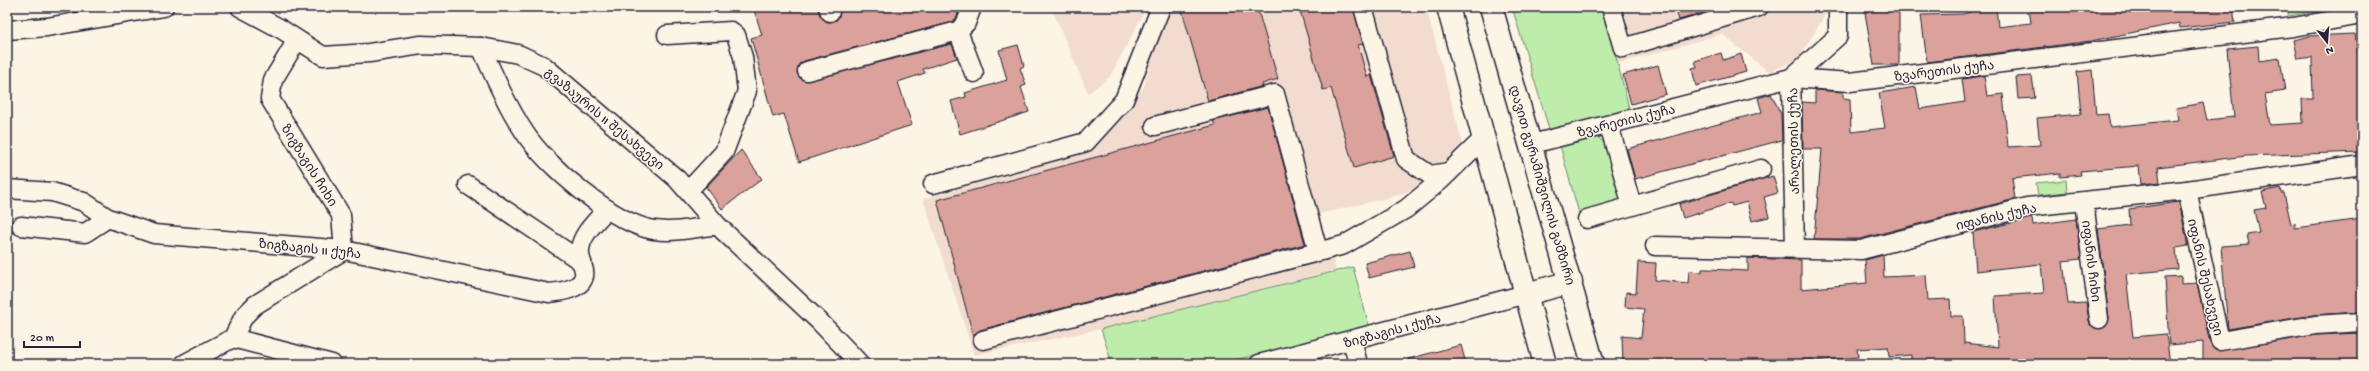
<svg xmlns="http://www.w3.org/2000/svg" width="2369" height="371" font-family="'Gochi Hand','Noto Sans Georgian',sans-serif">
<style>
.built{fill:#f2dccf}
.green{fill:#beecaa;stroke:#708772}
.building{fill:#dba29b;stroke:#22223b}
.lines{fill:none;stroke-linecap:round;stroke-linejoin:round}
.minor-casing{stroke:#22223b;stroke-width:21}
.major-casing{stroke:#22223b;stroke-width:25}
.minor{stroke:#fcf5e5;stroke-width:18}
.major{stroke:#fcf5e5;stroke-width:22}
.labels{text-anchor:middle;stroke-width:3;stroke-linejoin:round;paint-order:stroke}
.street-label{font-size:13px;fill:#22223b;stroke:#fcf5e5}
</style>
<rect width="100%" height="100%" fill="#fcf5e5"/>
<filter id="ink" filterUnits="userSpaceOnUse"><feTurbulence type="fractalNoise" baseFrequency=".025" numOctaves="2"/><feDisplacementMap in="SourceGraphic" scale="8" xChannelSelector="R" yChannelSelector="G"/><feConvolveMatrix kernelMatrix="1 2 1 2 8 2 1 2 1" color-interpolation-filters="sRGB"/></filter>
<g filter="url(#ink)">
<g class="built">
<polygon points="1051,7 1147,7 1109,78 1088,93"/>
<polygon points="1166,7 1426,7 1464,149 1439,175 1400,195 1319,214 1336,270 1101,329 974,355 923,199 1091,151 1144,87"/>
<polygon points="1609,7 1830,7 1798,59 1769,72 1722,34 1617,64 1612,45"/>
</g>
<g class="green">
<polygon points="1512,7 1609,7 1613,45 1630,112 1550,132"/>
<polygon points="2288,7 2344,7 2288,16"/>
<polygon points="1595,134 1610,149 1625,204 1580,217 1559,142"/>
<polygon points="2066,180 2067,192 2038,195 2036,183"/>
<polygon points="1353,267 1370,329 1217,364 1112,364 1101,329"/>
</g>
<g class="building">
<polygon points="753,7 818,7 820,16 829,22 838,18 839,7 922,7 923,10 959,7 957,17 953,22 804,61 799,64 797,73 805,81 952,44 957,58 923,69 925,73 898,82 912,125 799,162 784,114 773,117 751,38 762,35"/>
<polygon points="1181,7 1257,7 1278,79 1262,84 1263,86 1208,101"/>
<polygon points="1299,7 1353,7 1363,44 1358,45 1367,77 1371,75 1394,156 1354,168 1331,88 1323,90"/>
<polygon points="1675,7 1721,7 1721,8 1679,20"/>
<polygon points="1864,7 1899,7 1899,65 1874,65"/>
<polygon points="1970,7 1996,7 1998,27 2031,23 2029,7 2233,7 2235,22 2180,28 2179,23 2091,41 1927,62 1921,15 1963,14 1971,12"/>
<polygon points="2355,34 2358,55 2362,55 2362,152 2246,156 2158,167 2160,182 2141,184 2139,166 2080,171 2081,175 2060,177 2060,173 2012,178 2015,199 1860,239 1814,239 1822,149 1803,149 1802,105 1802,102 1815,103 1815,90 1843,92 1843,98 1850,99 1851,132 1885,128 1879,93 1916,87 1920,109 1965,102 1962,79 1984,76 1987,96 2003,94 2008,147 2040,145 2037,118 2081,114 2077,72 2092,70 2096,115 2108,114 2110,127 2178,120 2176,108 2203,103 2207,120 2234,117 2227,49 2258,46 2259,61 2280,58 2285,91 2265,94 2270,125 2303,123 2302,99 2313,99 2312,57 2298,59 2294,40 2310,36"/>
<polygon points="1018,45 1024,66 1020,68 1026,85 1021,87 1029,112 960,134 951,101 966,97 965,93 1007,80 999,50"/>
<polygon points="1721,53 1723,60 1741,54 1746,72 1696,86 1692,68 1697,67 1695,61"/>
<polygon points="1658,65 1666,94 1631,104 1623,75"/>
<polygon points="2032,76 2035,98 2018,99 2016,77"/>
<polygon points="1771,94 1781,114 1782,140 1635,179 1627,149 1762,112 1758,98"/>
<polygon points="1268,107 1305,244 980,330 973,335 937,200 1215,125 1213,121"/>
<polygon points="741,150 762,179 722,209 706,187"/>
<polygon points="1773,176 1778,193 1764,197 1769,217 1752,221 1747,202 1732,206 1731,203 1683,218 1679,204"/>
<polygon points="2280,188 2281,193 2284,193 2291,224 2295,223 2295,228 2362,219 2362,312 2313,315 2228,329 2221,246 2249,244 2247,235 2259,233 2254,210 2266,208 2262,192"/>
<polygon points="2179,202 2188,246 2176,248 2178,269 2126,274 2133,337 2166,334 2170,364 1911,363 1911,355 1889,357 1888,347 1857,349 1858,357 1814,361 1813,359 1771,364 1623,364 1622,336 1641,338 1644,309 1625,307 1626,292 1636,293 1638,262 1656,263 1655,280 1688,283 1689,271 1702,272 1702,269 1708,269 1748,271 1748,258 1801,260 1801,289 1867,283 1865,260 1883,255 1884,277 1926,275 1928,300 1950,299 1951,316 1963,316 1964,343 1998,347 1995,296 2044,293 2041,264 1976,271 1973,232 2032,218 2033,225 2076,219 2081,259 2063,261 2068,304 2086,303 2090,325 2101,329 2108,323 2109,318 2098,229 2130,225 2129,209"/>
<polygon points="1410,251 1414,267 1369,278 1365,263"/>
<polygon points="2181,276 2181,284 2197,283 2210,343 2216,351 2316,335 2361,333 2362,359 2357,360 2358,364 2203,364 2203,342 2169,345 2165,277"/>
<polygon points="1461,345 1466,364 1409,364 1408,359"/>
</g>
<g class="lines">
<defs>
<g id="minor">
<polyline points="240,7 281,29 323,56 369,53 421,45 481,47 518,54 544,66 677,179 717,225 820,322 860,364"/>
<polyline points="828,7 830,12"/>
<polyline points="1363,7 1406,159 1430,175 1449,172"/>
<polyline points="1611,7 1623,48 1759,7"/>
<polyline points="7,30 47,27 164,7"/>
<polyline points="958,31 974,73"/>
<polyline points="667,35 731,31 736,35 743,57 747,91 724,152 688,191"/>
<path d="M481 47C494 76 507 106 525 133 546 166 615 224 654 230 675 233 696 228 717 225"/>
<polyline points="807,71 958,31 966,23 972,7"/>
<polyline points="1609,125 1632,206"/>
<polyline points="1155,126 1275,94 1318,251"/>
<polyline points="1532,144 1791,78 1850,82 2293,27 2362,15"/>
<polyline points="933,184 1086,142 1124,100 1161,7"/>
<polyline points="468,185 582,262"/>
<path d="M7 189 52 192 84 202 108 218 154 234 344 250 549 293C560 292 587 289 584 271 583 265 579 257 580 250 581 234 597 221 607 209"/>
<polyline points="2187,190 2220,341 2315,325 2362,322"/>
<polyline points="2084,202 2099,319"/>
<polyline points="1587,219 1761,169"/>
<polyline points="21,226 85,233 108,218"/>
<polyline points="1655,246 1861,250 2027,207 2187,190 2362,165"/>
<polyline points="1795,248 1791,78 1838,36 1838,7"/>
<polyline points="233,338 244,316 255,305 344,250 341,215 270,99 273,80 297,40"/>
<polyline points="983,340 1344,245 1406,209 1441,180 1484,138"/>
<polyline points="1352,340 1358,364"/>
<polyline points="184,364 233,338 332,364"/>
<polyline points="1259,364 1526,294"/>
</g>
<g id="major">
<polyline points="1448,7 1545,364"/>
<polyline points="1491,7 1593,364"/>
<polyline points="1526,294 1571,282"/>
</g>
</defs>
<use href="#minor" class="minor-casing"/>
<use href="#major" class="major-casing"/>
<use href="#minor" class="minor"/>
<use href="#major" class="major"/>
</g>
</g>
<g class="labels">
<g class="street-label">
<text transform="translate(1944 70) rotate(-7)" y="5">ზვარეთის ქუჩა</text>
<text transform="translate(605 118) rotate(40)" y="5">გვაზაურის II შესახვევი</text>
<text transform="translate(1626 120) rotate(-14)" y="5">ზვარეთის ქუჩა</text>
<text transform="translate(1793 141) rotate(-91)" y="5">არალეთის ქუჩა</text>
<text transform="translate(310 165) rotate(58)" y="5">ზიგზაგის ჩიხი</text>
<text transform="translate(1543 185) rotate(74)" y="5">დავით გურამიშვილის გამზირი</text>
<text transform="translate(1996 216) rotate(-13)" y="5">იფანის ქუჩა</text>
<text transform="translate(310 248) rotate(6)" y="5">ზიგზაგის II ქუჩა</text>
<text transform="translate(2092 261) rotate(83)" y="5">იფანის ჩიხი</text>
<text transform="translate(2206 277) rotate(77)" y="5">იფანის შესახვევი</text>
<text transform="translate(1392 330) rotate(-15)" y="5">ზიგზაგის I ქუჩა</text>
</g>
</g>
<rect width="2369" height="371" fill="none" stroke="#fcf5e5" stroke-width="24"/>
<rect x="12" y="12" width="2345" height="347" fill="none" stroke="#22223b" stroke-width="1.5" filter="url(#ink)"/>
<g transform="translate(2327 42) rotate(163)" stroke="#fcf5e5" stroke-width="3" paint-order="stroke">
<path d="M0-3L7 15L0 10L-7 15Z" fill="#22223b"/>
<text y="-6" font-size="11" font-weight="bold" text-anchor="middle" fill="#22223b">N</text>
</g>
<path d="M24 341v6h56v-6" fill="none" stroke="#22223b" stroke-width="2"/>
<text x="30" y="341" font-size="12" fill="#22223b" stroke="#fcf5e5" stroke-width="3" paint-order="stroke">20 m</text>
</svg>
